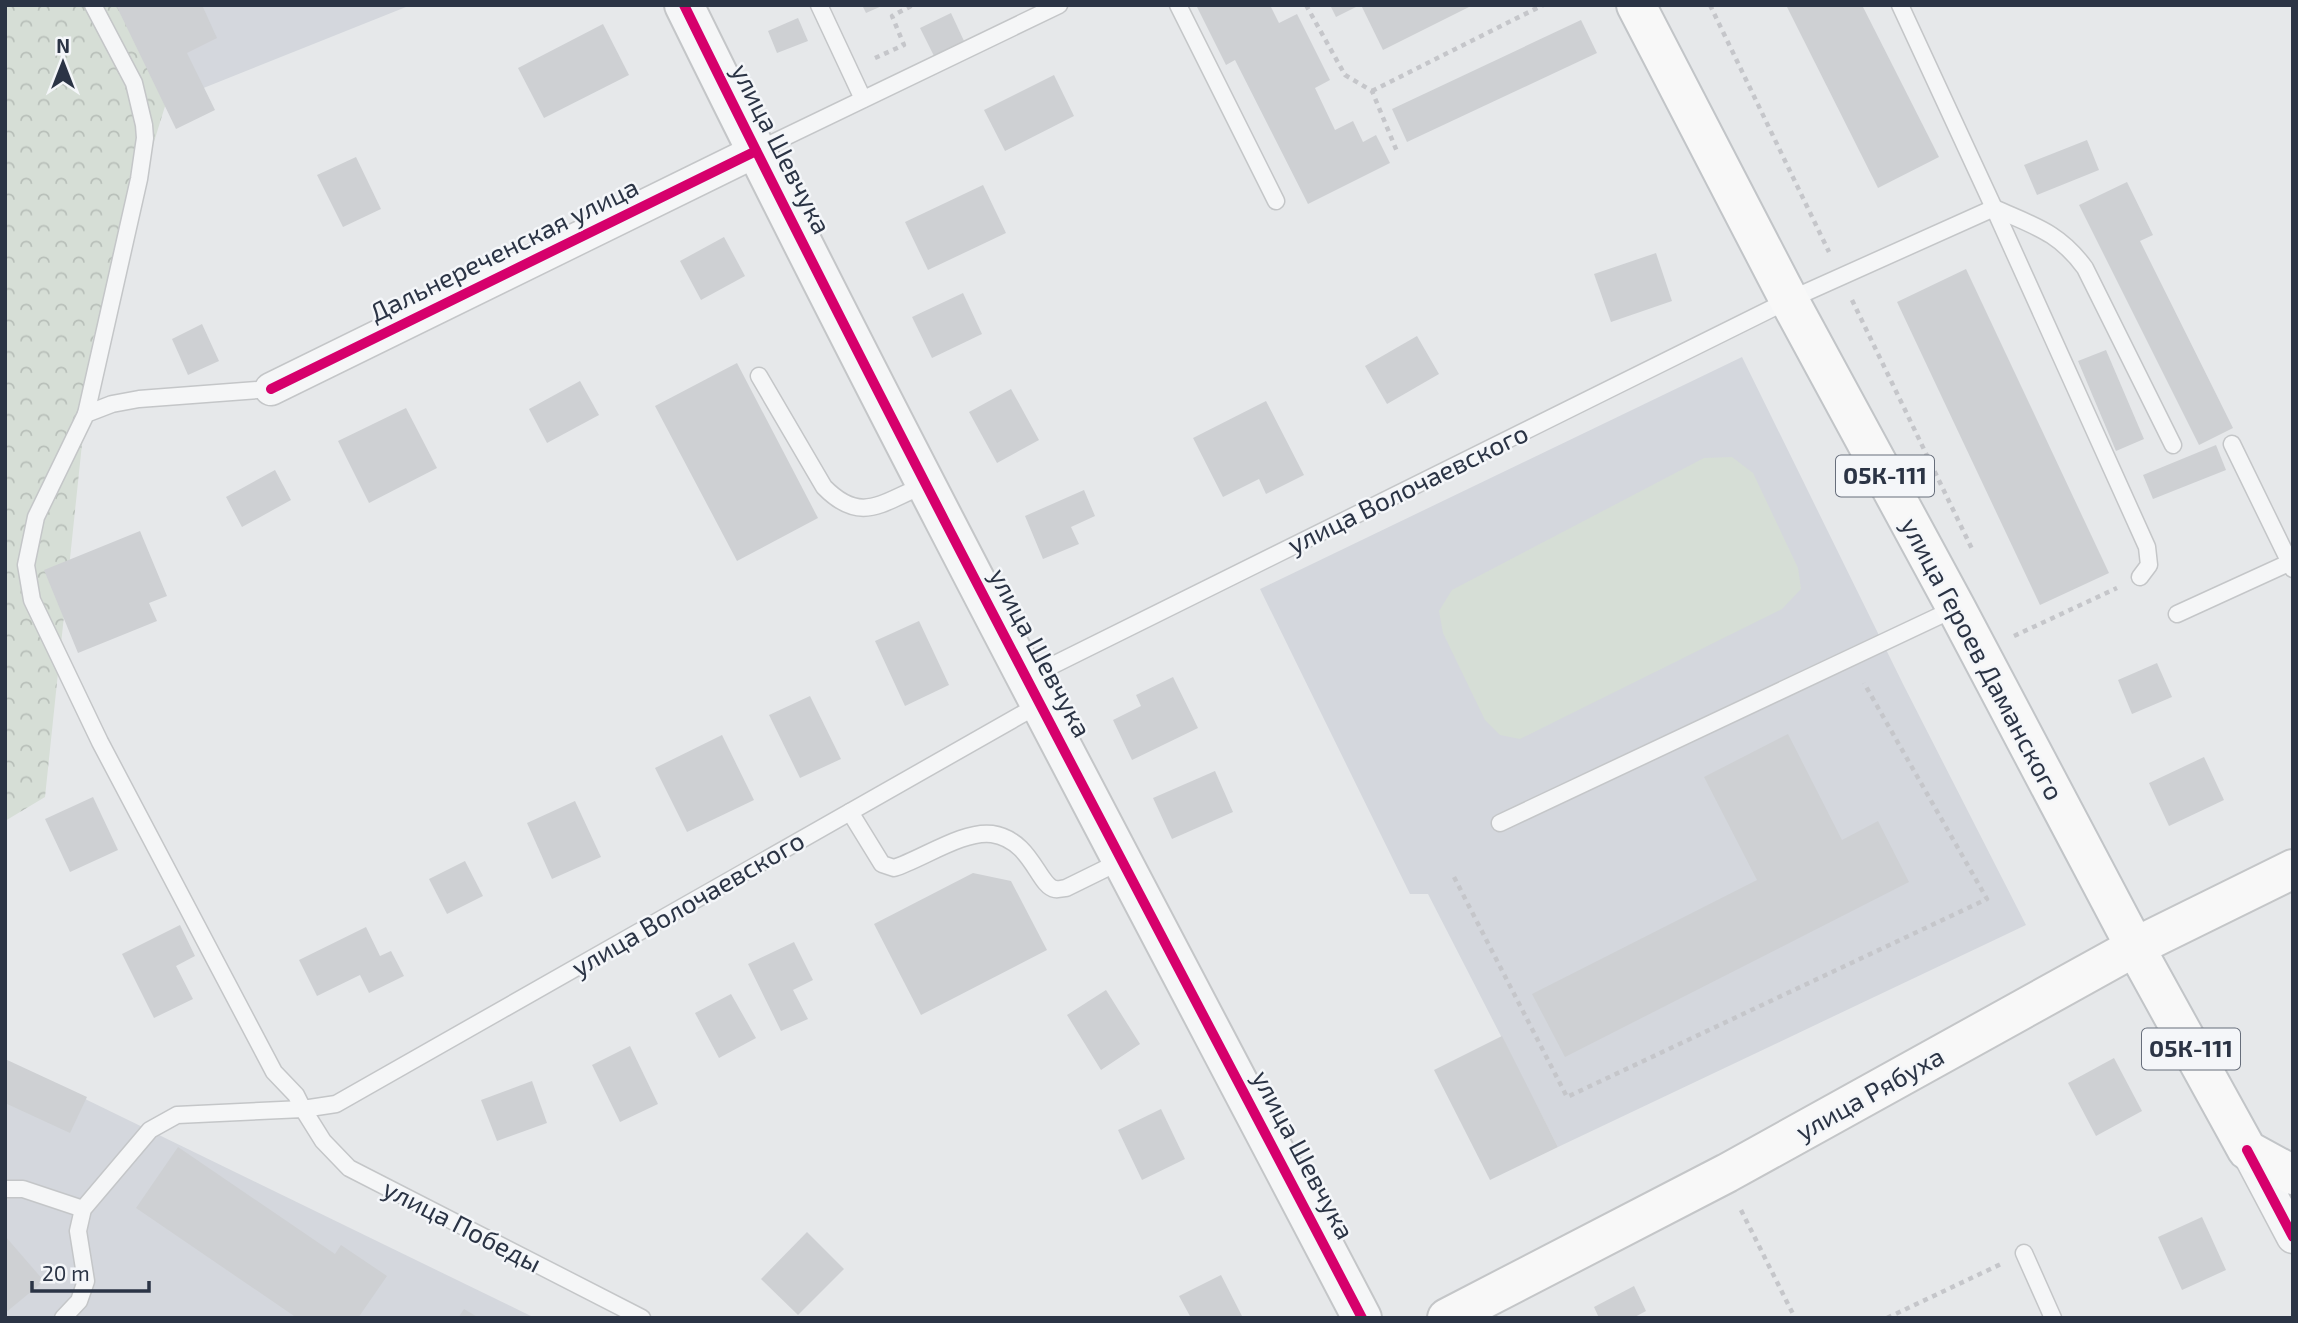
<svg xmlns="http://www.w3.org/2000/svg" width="2298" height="1323" font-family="'Exo 2',sans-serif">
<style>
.built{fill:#d4d7dd}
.green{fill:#d6ded6}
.forest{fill:url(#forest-crowns)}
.building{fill:#ced0d3}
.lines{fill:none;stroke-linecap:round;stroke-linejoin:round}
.service-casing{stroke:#c4c6c8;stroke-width:19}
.minor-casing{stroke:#c4c6c8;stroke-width:35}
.tertiary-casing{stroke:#c4c6c8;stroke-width:42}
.secondary-casing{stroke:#c4c6c8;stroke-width:42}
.primary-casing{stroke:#c2c5c8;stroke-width:42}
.path{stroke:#c5c6ca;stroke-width:4.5;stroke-dasharray:5 5;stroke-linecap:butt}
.service{stroke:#f5f6f7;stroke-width:16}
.minor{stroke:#f5f6f7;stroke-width:32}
.tertiary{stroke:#f5f6f7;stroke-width:38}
.secondary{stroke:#f8f8f8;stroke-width:38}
.primary{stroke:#f8f8f8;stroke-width:38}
.cycleway-casing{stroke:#f4f6f9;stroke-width:15}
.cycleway{stroke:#d6006c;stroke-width:10}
.labels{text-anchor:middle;stroke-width:5;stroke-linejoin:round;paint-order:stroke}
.shield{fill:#f4f6f9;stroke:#676e7b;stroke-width:2}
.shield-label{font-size:24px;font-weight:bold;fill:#2b3445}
.street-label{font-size:26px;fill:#2b3445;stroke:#f4f6f9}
</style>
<defs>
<pattern id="forest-crowns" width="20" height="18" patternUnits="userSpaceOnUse" patternTransform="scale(1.75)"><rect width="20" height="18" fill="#d6ded6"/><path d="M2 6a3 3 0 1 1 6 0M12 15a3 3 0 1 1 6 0" fill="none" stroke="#b8bfb9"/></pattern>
</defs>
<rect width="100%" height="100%" fill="#e6e8ea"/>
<g class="built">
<polygon points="120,5 411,5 166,103"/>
<polygon points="1742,357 1903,684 2026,925 1558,1147 1428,894 1410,894 1260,589"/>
<polygon points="5,1060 535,1318 5,1318"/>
</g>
<polygon class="green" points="1732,457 1753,473 1798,568 1801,589 1782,609 1520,739 1500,735 1485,720 1443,633 1439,611 1452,590 1704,458"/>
<polygon class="forest" points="5,5 120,5 166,103 93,339 45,797 5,821"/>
<g class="building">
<polygon points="116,5 202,5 217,38 187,53 215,110 176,129"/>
<polygon points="862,5 884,5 866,13"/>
<polygon points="1196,5 1270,5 1279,23 1297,14 1330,80 1315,88 1335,130 1353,121 1363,142 1376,135 1390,163 1308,204 1235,60 1226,65"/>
<polygon points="1330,5 1360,5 1336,17"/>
<polygon points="1361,5 1473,5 1383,50"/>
<polygon points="1786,5 1862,5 1939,157 1878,188"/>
<polygon points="951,13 964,41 934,56 920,28"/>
<polygon points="798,18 808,41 777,53 768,31"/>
<polygon points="1581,20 1597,53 1407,142 1392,109"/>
<polygon points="603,24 629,75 544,118 518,68"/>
<polygon points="1054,75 1074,116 1005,151 984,110"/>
<polygon points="2087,140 2099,170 2037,195 2024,165"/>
<polygon points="356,157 381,209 343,227 317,175"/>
<polygon points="2127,182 2153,235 2140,241 2233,428 2199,445 2079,205"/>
<polygon points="983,185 1006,233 928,270 905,222"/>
<polygon points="724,237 745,276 701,300 680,261"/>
<polygon points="1656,253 1672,301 1611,322 1594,274"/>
<polygon points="1966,269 2109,573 2040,605 1897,302"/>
<polygon points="963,293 982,334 932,358 912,317"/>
<polygon points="202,324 219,361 188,375 172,339"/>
<polygon points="1417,336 1439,374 1387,404 1365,366"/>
<polygon points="2106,350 2144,439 2116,451 2078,361"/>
<polygon points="737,363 818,518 737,561 655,406"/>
<polygon points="580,381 599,415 547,443 529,409"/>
<polygon points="1011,389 1039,440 997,463 969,412"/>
<polygon points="1266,401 1304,475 1266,494 1259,479 1223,497 1193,438"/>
<polygon points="406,408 437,468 369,503 338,441"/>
<polygon points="2216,445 2226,470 2153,499 2143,475"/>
<polygon points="275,470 291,500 242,527 226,497"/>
<polygon points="1084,490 1095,516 1071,527 1079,544 1043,559 1025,516"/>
<polygon points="140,531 167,596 149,603 157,621 78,653 44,570"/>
<polygon points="919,621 949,685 905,706 875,641"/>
<polygon points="2157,663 2172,697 2132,714 2118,680"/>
<polygon points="1173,677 1198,728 1132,760 1113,720 1141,706 1136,695"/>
<polygon points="810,696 841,759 800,778 769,715"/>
<polygon points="1788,734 1842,840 1878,821 1909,882 1565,1057 1532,994 1757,880 1704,777"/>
<polygon points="722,735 754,800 687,832 655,768"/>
<polygon points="2204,757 2224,800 2169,826 2149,783"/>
<polygon points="1215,771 1233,812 1172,839 1153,798"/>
<polygon points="93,797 118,850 70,872 45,819"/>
<polygon points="575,801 601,857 552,879 527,823"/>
<polygon points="465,861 483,896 447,914 429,879"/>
<polygon points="973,873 1011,881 1047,950 921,1015 874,924"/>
<polygon points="180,925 195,956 176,966 193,999 154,1018 122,954"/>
<polygon points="366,927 380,956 391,951 404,976 369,993 360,975 317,996 299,960"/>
<polygon points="794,942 813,980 793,990 808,1019 781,1031 748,964"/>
<polygon points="1106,990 1140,1044 1101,1070 1067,1015"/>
<polygon points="731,994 756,1038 719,1058 695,1013"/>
<polygon points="1502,1036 1558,1147 1490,1180 1434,1070"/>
<polygon points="630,1046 658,1104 620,1122 592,1065"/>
<polygon points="2114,1058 2142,1111 2096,1136 2068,1083"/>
<polygon points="5,1059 87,1097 70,1133 5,1103"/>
<polygon points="532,1081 547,1123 497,1141 481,1100"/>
<polygon points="1161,1109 1185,1159 1142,1180 1118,1130"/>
<polygon points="178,1147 335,1254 341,1245 387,1276 358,1318 297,1318 136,1208"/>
<polygon points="2202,1217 2226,1270 2182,1290 2158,1237"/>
<polygon points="807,1232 844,1269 798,1315 761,1279"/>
<polygon points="5,1236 44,1281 5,1313"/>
<polygon points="1221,1275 1243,1318 1191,1318 1179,1296"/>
<polygon points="1634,1286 1646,1311 1633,1318 1599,1318 1594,1307"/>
<polygon points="464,1309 479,1318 458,1318"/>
</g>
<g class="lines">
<defs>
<g id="service">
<polyline points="819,5 863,99"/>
<polyline points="1178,5 1276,201"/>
<polyline points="1900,5 1994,208 2147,547 2149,565 2140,577"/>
<polyline points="756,151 1059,5"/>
<path d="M759 376 824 487C863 527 885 499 926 485"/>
<polyline points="271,389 139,399 112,404 86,414 36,517 26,565 32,600 100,742 274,1072 296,1095 303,1109 336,1104 1040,704"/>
<polyline points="86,414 139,179 145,138 144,125 134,83 93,5"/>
<polyline points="2232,444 2293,569"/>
<polyline points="2177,614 2293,561"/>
<path d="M1027 678 1789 300 1994 208C2034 226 2059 232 2085 268L2173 445"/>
<path d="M850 812 882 864 894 868C922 859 964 830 992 834 1032 840 1038 886 1055 889 1057 890 1064 888 1066 888L1123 860"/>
<polyline points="1500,823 1956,608"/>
<polyline points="5,1189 23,1189 83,1209"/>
<polyline points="2024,1253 2053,1318"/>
<polyline points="63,1318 79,1301 86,1281 78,1231 83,1209 150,1130 177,1115 303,1109 323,1141 349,1168 642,1318"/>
</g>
<g id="minor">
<polyline points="271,389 756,151"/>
<polyline points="2247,1150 2293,1237"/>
</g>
<path id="tertiary" d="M684 5C901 447 1134 882 1362 1318"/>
<polyline id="secondary" points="1447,1318 1727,1173 2135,947 2293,869"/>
<polyline id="primary" points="1636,5 1789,300 1956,608 2135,947 2247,1150 2293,1175"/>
</defs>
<use href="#service" class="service-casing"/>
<use href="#minor" class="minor-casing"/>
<use href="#tertiary" class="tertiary-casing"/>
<use href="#secondary" class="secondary-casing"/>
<use href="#primary" class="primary-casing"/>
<g class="path">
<polyline points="1306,5 1345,75 1372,91 1398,154"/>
<polyline points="1710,5 1829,252"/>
<polyline points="875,58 904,45 892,16 913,5"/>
<polyline points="1372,91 1543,5"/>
<polyline points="1852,300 1973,551"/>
<polyline points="2014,636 2117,588"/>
<polyline points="1454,877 1567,1097 1987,899 1864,683"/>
<polyline points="1741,1210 1795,1318"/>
<polyline points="1887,1318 2001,1264"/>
</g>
<use href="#service" class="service"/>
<use href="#minor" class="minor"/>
<use href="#tertiary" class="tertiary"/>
<use href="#secondary" class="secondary"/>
<use href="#primary" class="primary"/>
<defs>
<g id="cycleway">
<path d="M684 5C901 447 1134 882 1362 1318"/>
<polyline points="271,389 756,151"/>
<polyline points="2247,1150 2293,1237"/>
</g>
</defs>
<use href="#cycleway" class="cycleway-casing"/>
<use href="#cycleway" class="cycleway"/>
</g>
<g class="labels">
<g class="shield">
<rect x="1836" y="455.5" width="98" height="41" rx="5"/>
<rect x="2142" y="1028.5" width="98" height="41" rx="5"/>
</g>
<g class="shield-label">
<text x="1885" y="484">05К-111</text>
<text x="2191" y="1057">05К-111</text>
</g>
<g class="street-label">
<text transform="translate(781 149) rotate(63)" y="9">улица Шевчука</text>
<text transform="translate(504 250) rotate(-26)" y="9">Дальнереченская улица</text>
<text transform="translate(1408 489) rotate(-26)" y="9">улица Волочаевского</text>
<text transform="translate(1040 653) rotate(62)" y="9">улица Шевчука</text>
<text transform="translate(1982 659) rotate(62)" y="9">улица Героев Даманского</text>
<text transform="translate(688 904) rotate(-30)" y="9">улица Волочаевского</text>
<text transform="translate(1870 1094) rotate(-29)" y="9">улица Рябуха</text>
<text transform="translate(1303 1155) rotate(62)" y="9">улица Шевчука</text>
<text transform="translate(462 1226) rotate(27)" y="9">улица Победы</text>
</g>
</g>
<rect width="2298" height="1323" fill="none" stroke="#2b3445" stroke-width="14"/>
<g transform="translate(63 63)" stroke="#f4f6f9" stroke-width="5" paint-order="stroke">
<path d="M0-5L12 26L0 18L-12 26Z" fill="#2b3445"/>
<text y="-10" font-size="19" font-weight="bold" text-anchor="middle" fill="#2b3445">N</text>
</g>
<path d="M32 1281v10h117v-10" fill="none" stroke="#2b3445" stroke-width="3.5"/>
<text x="42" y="1281" font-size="21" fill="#2b3445" stroke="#f4f6f9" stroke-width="5" paint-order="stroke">20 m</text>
</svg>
